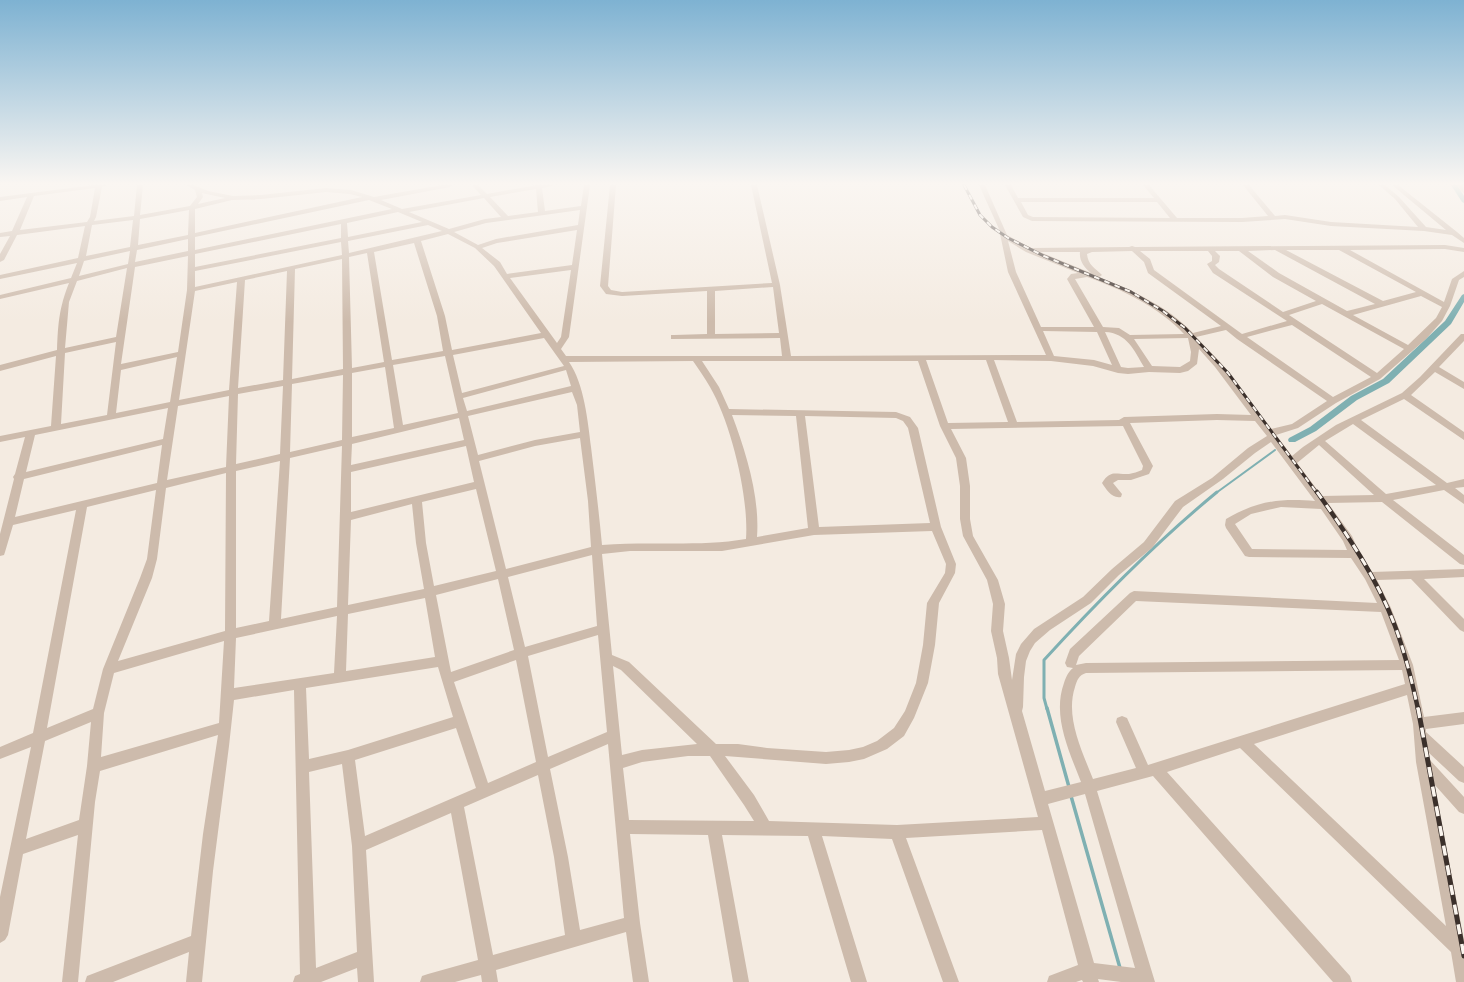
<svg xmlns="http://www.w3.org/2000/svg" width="1464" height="982" font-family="'PT Sans Narrow',sans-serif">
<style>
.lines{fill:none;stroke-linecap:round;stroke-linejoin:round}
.stream-far2{stroke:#7fb0b2;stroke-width:2}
.stream-far1{stroke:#7fb0b2;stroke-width:3}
.stream{stroke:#7fb0b2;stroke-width:3.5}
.canal{fill:#7fb0b2;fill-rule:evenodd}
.minor{fill:#cdbbac;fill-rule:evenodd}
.rail-far2-casing{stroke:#3b302b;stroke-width:3}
.rail-far1-casing{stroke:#3b302b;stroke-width:4.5}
.rail-casing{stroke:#3b302b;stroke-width:5}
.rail-far2{stroke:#fbf5ee;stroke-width:2;stroke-dasharray:5.5;stroke-linecap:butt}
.rail-far1{stroke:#fbf5ee;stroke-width:3;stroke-dasharray:8;stroke-linecap:butt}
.rail{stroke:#fbf5ee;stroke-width:3.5;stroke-dasharray:10;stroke-linecap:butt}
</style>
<rect width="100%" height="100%" fill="#f4ebe1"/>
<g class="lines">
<polyline class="stream-far2" points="1216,493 1275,450"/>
<path class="stream-far1" d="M1047 709 1044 698V660C1098 601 1155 543 1217 492"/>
<g class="stream">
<polyline points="1047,708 1069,787"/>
<polyline points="1071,796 1120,968"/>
</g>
<g class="canal">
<polygon points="1451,185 1457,185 1464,196 1464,203 1462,202"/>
<polygon points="1464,294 1464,302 1451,324 1389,383 1357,400 1316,431 1295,442 1289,442 1288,440 1289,438 1310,427 1351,396 1383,379 1445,321 1462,295"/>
</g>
<g class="minor">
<path d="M94 185H108L102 187 96 217 94 221 134 216 137 185H143L140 215 190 206 197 197 195 190 186 185H194L208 191 233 196 261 195 326 188 351 190 374 197 442 185H453L450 187 381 200 402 209 481 195 472 185H478L487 194 537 185H553L552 186 542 188 545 211 581 206 584 185H590L569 337 561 349 566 356H782L780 338 671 339V335H674L707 334V291L622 296 606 294 600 286 610 185H616L608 286 611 290 622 292 772 283 751 185H757L780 285 791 356 1046 355 1008 272 999 229 979 185H985L1007 235 1031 248 1129 247 1132 246 1135 247 1445 245 1464 248V252L1445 249 1350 250 1444 302 1452 279 1464 271V277L1459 280 1450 306 1442 321 1426 339 1380 379 1336 403 1298 428 1276 435 1292 456 1303 447 1336 425 1402 393 1420 377 1461 334H1464V341L1439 367 1464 382V389L1435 372 1411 395 1464 432V440L1404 399 1361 420 1447 483 1464 479V487L1455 488 1464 495V504L1444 490 1393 500 1464 555V565L1460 564 1382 502 1328 503 1352 536 1359 552 1372 572 1464 569V577L1424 579 1464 619V632L1460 630 1411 579 1377 580 1391 608 1413 665 1424 717 1464 712V724L1426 729V732L1464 767V783L1459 781 1428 752 1429 759 1464 797V814L1459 812 1434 784 1464 940V982H1456L1451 952 1240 748 1167 772 1350 976 1352 982H1333L1153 776 1097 791 1155 982H1121L1098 979 1099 982H1083L1082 980 1076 982H1047L1049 976 1078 965 1042 830 906 838 959 982H943L892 839 822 836 867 982H851L808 836 722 835 749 982H733L708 835 630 834 640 923 649 982H633L626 932 496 970 498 982H482L481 975 455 982H420L422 976 428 974 478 960 451 813 366 850 374 982H358L357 968 321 982H293L295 976 300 974 294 690 234 700 229 746 213 871 202 982H186L189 952 113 982H85L87 976 191 936 203 834 218 735 100 771 95 802 78 982H62L78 835 23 854 8 935 5 940 0 943V897L31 747 0 759V747L33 733 76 510 13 525 5 552 4 555 0 556V534L14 479 13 477 15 474 25 437 0 442V436L51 426 56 356 0 371V365L57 350C58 324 59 308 69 283L0 299V295L71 278 77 263 0 279V275L78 258 85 226 17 235 4 260 0 262V254L10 236 0 237V233L12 231 27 197 0 201V197ZM95 188 90 217 87 222 20 230 34 196ZM536 189 538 212 508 216 490 197ZM326 192 350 194 362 197 195 233V209L232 200 261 199ZM202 193 225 198 198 204 203 197ZM484 198 501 217 485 219 449 229 409 212ZM369 200 392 209 195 250V237ZM189 210 188 235 138 245 140 219ZM580 210 578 225 496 239 478 245 454 232 486 223ZM398 212 422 222 348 237 347 223ZM133 220 130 247 86 256 92 225ZM341 224V238L195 267V254ZM428 225 442 231 349 253 348 241ZM577 230 572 265 507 274 500 262 482 248 497 243ZM448 234 475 248 494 266 541 333 452 350 445 316 421 241ZM188 239V251L135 262 137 250ZM1008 241 1026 252 1078 273 1071 274 1067 279 1094 327H1041L1016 272ZM341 242 342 255 195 287V271ZM414 243 437 316 443 351 392 360 374 252ZM1275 250 1375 304 1347 311 1279 273 1248 251ZM1286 250H1339L1416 292 1383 301ZM130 251 128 264 79 276 84 261ZM1132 251 1144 262 1148 273 1221 326 1193 333C1167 306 1133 291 1099 277L1102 275C1095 268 1088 265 1087 254L1092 252ZM1140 251H1208L1212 256V261L1207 264 1213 273 1287 321 1242 334 1154 270 1150 259ZM1215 251H1239L1273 277 1316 301 1283 312 1219 269 1215 265 1219 262 1220 256ZM1040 252H1080C1079 260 1084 268 1091 273ZM367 253 384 362 352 368 349 257ZM188 256 187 290 178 352 121 364 135 267ZM342 259 343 369 292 379 295 269ZM127 268 116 337 65 348 69 302 77 281ZM571 270 561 337 557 343 510 278ZM287 271 283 380 238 388 245 280ZM1087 277C1121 289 1159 307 1184 334L1130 335 1119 328 1103 327 1075 279ZM237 282 229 390 179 400 195 291ZM773 287 779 333 715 334V291ZM1421 296 1442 307 1436 318 1408 345 1353 315ZM1322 304 1404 349 1377 373 1289 315ZM1292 325 1371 377 1333 397 1247 337ZM1226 330 1237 339 1327 401 1292 424 1271 429 1221 363 1196 337ZM1043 331 1097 332 1112 365 1094 360 1054 356ZM1105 332C1127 333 1134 350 1144 367L1128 368 1121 367ZM544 338 564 366 462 393 453 355ZM1188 338 1191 352 1190 361 1180 367 1152 366 1134 339ZM116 342 107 415 61 424 65 353ZM1199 349 1215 367 1251 415 1217 414 1124 417 1119 420 1017 422 994 360 1051 361 1093 366 1118 373 1128 374 1149 372 1180 373 1188 371 1197 364ZM445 356 458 413 403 425 393 365ZM177 357 170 402 116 413 121 370ZM926 360H986L1008 422 948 423ZM693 361C699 370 705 378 710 387 731 423 749 497 746 539 699 547 650 541 602 545 599 513 595 480 591 447 588 422 584 383 569 362ZM702 361H918L940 426 956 458 960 486V519L963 536 987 580 993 604 991 631 997 658 998 674 1038 817 897 825 769 821 754 795 725 756 826 764 849 762 864 759 887 749 904 736 914 718 928 683 935 645 939 603 955 573 956 564 941 527 918 428 910 417 896 412 729 409 719 387ZM385 367 394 428 352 437V373ZM566 370 571 386 467 411 463 398ZM343 375 342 440 290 452 292 384ZM283 386 280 454 236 464 238 394ZM572 392 577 405 580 432 535 440 478 455 468 416ZM229 396 226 467 167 480 178 406ZM168 408 163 439 26 472 35 435ZM732 415 796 416 808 528 757 537C760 497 746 452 732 415ZM805 416 896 418 903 421 908 428 930 523 819 527ZM459 418 464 440 351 465 352 444ZM1217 420 1255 421 1267 436 1248 448 1212 478 1175 501 1144 542 1112 569 1083 597 1034 629 1021 644 1016 654 1012 680 1009 658 1003 631 1005 604 998 580 973 536 970 519V486L966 458 951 429 1123 426 1143 466 1142 470C1138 472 1133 473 1129 474 1116 475 1111 469 1102 483 1106 489 1112 499 1121 497L1122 494 1113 483 1118 480H1131L1149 474 1153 466 1130 423ZM1353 424 1436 485 1386 494 1325 441ZM580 438 588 501 591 547 506 569 479 461 535 446ZM1271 442 1315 501C1280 498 1257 501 1226 519L1225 525 1226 528 1245 556 1249 557 1351 558 1365 579 1377 603 1134 591 1130 593 1070 649 1065 663 1067 667 1073 668C1068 672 1066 677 1064 683 1052 716 1069 751 1081 782L1045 791 1022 711 1023 707 1024 677 1026 661 1030 651 1035 643 1050 630 1091 603 1119 575 1152 548 1183 507 1223 479 1255 453ZM162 445 157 483 15 517 24 479ZM1319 445 1374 495 1322 496 1297 463ZM342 446 337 607 281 619 290 458ZM466 446 474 482 351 512V472ZM280 461 269 621 236 628V471ZM226 473 225 631 118 661 152 578 157 559 166 488ZM476 489 496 571 434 586 426 543 422 502ZM156 490 147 559 140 578 103 669 93 709 47 728 87 507ZM412 504 416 543 424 589 348 605 351 520ZM1281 507 1321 509 1343 541 1347 550 1252 549 1235 524 1251 514ZM932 531 946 564 945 573 927 603 923 645 916 683 905 711 894 728 877 741 863 747 849 750 826 752 767 748 738 744H716L629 662 612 655 602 554 630 551H722L814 535ZM592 555 597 626 525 647 508 577ZM498 579 514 650 451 672 436 595ZM425 598 435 657 346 671 348 614ZM1136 601 1381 612 1399 660 1086 663 1076 665 1079 656ZM337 616 334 673 234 688 236 638ZM598 635 607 732 548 757 528 656ZM224 641 219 723 101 757 104 713 114 673ZM516 660 536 762 488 783 454 682ZM613 666 621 670 697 744 642 750 622 755ZM438 667 453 717 348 750 309 759 306 688ZM1402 670 1405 684 1148 765 1127 718 1122 716 1117 718 1116 722 1136 768 1093 779C1082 751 1065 717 1075 687 1077 680 1079 675 1086 673ZM1407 695 1413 724 1416 762 1446 926 1254 744ZM91 722 87 766 79 820 26 839 45 741ZM456 728 476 788 365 836 355 760ZM608 744 624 918 580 930 568 857 550 769ZM688 756H710L744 805 754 821 629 820 623 768 642 762ZM342 764 352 846 357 952 316 968 309 772ZM538 775 554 857 565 935 493 955 464 807ZM1085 794 1135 968 1094 963 1048 804Z"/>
<path d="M1005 185H1011L1018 198H1154L1143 185H1149L1177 218H1242L1268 216 1243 185H1249L1275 216 1285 215 1331 222 1418 227 1395 199 1379 185H1385L1399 197 1426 227 1446 230 1392 185H1398L1457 232 1464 238V243L1452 235 1424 231 1331 226 1285 219 1242 222 1032 221 1023 217ZM1021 202H1157L1170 218 1033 217 1028 215Z"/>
<polygon points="1457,185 1463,185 1464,193 1462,192"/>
</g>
<defs>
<polyline id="rail-far2" points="964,185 980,215 992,227 1008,238 1044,256 1131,292 1163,311 1185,328 1228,373 1317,493"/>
<path id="rail-far1" d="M1317 492C1347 534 1377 578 1395 626 1405 653 1412 681 1418 709"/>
<polyline id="rail" points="1418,708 1464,956"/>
</defs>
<use href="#rail-far2" class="rail-far2-casing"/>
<use href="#rail-far1" class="rail-far1-casing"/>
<use href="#rail" class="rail-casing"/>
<use href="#rail-far2" class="rail-far2"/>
<use href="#rail-far1" class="rail-far1"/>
<use href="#rail" class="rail"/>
</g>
<linearGradient id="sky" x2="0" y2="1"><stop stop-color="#7eb2d2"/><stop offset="0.57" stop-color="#faf6f2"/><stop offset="1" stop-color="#faf6f2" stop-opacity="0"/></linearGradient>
<rect width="1464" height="322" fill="url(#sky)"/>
</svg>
